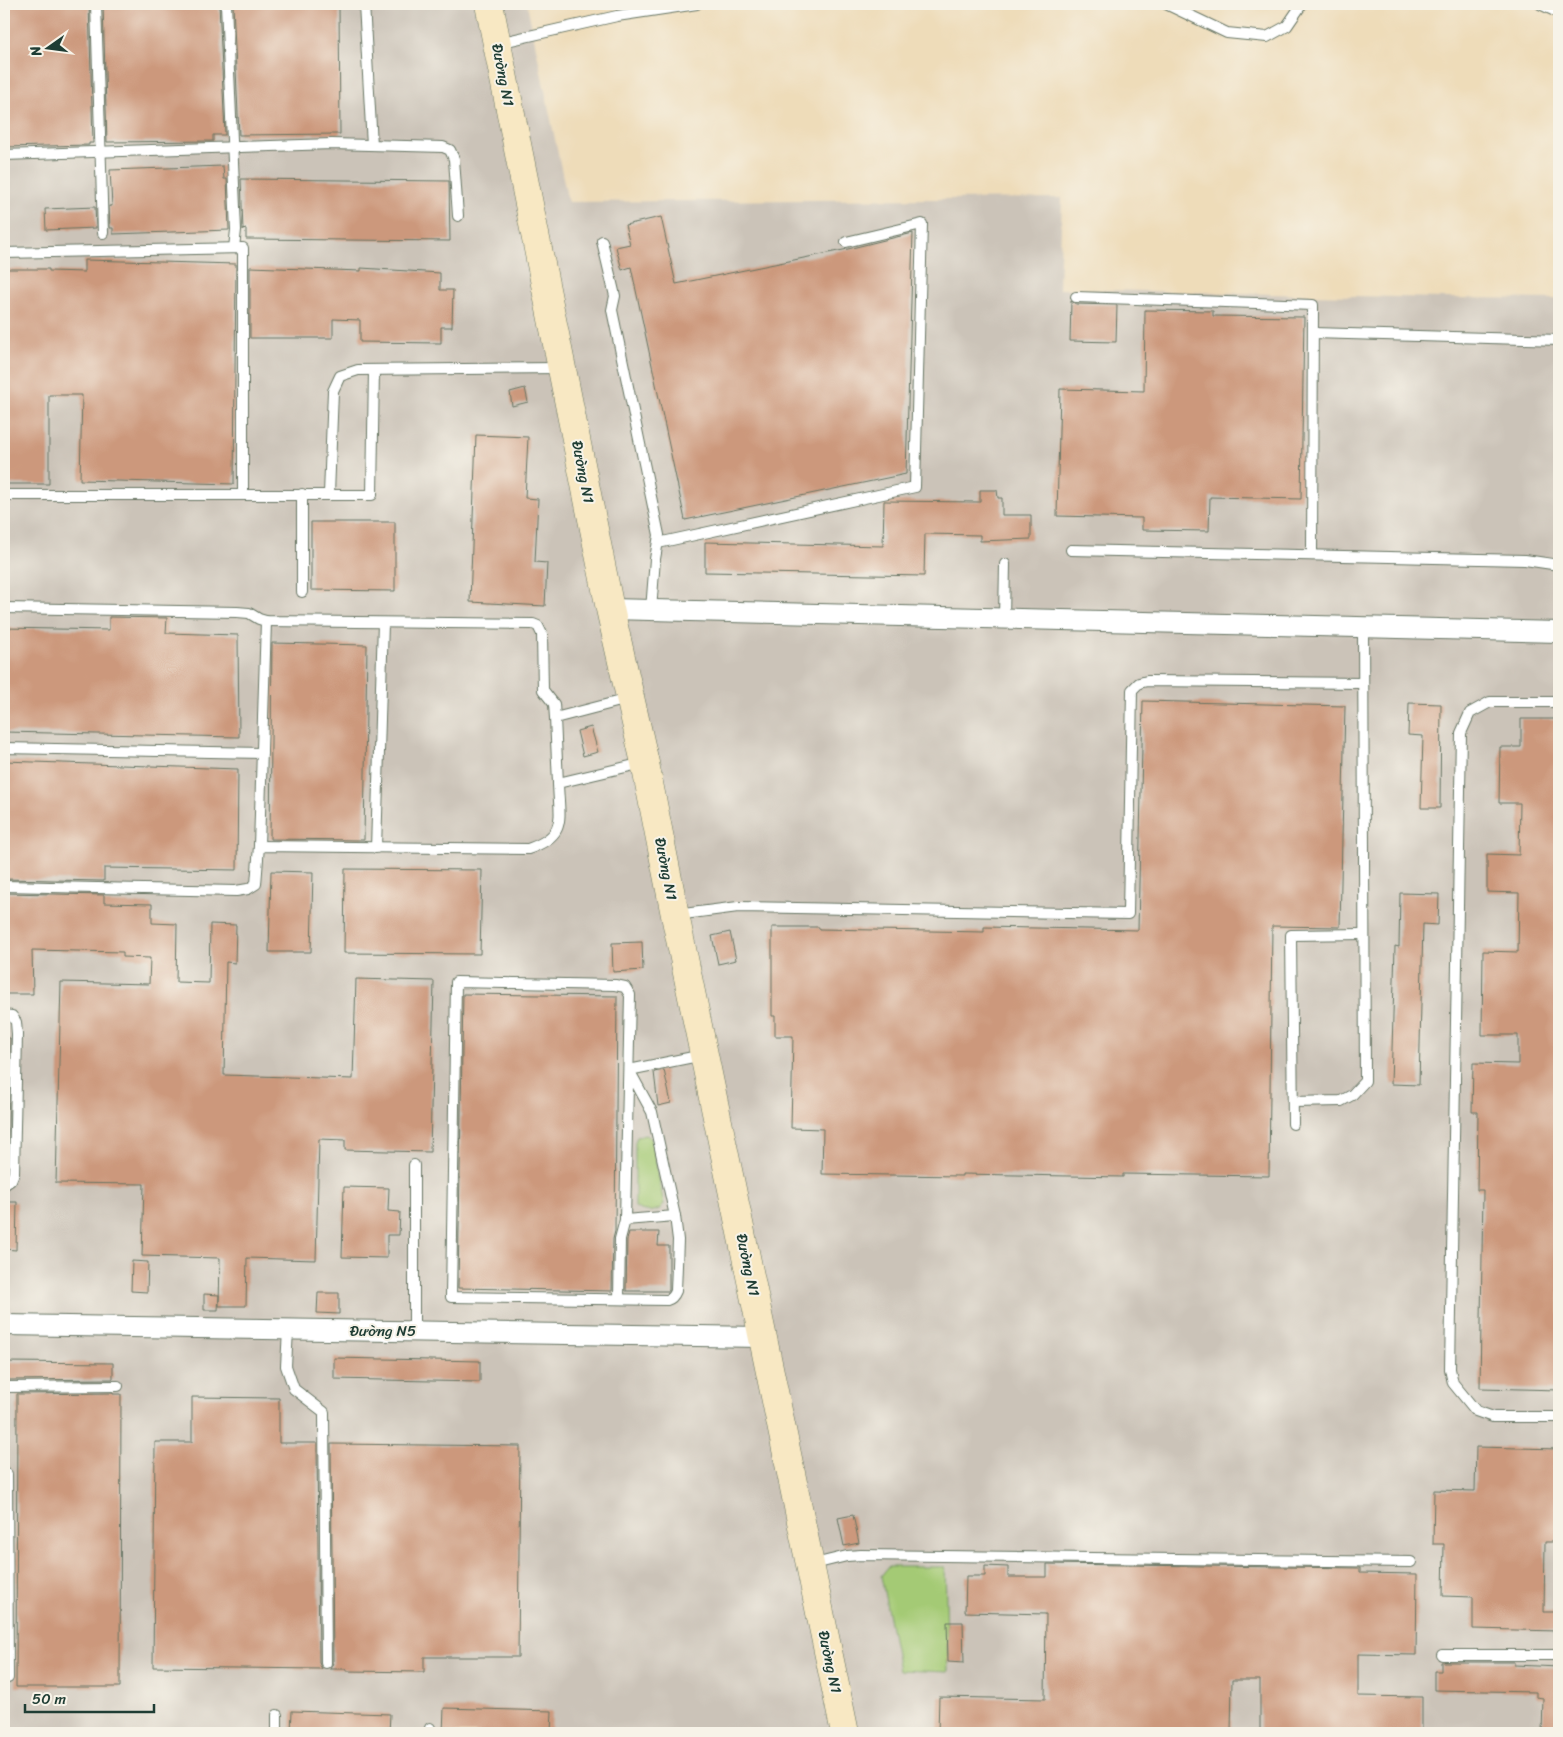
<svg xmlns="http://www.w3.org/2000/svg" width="1563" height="1737" font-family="Sriracha,sans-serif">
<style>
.industrial{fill:#cbc3b8}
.green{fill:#a4ca75;stroke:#628454}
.building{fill:#cc987b}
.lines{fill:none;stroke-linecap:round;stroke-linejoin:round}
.lane-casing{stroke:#677563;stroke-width:12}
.street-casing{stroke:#677563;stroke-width:22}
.secondary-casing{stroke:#677563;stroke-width:29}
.lane{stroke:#fff;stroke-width:10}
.street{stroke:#fff;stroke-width:20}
.secondary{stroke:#f8e8c3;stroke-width:28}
.labels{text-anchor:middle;stroke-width:4;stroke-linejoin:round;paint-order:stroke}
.street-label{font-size:15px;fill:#1f3d34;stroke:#f7f3e8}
</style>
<rect width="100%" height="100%" fill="#f7f3e8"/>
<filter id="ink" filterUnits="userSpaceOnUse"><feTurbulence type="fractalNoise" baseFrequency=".02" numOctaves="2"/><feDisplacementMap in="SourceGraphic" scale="10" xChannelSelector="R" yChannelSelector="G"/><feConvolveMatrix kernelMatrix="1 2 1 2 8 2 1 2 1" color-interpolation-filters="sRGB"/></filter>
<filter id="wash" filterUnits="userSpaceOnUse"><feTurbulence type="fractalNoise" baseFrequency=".0096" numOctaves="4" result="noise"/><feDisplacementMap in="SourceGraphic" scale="20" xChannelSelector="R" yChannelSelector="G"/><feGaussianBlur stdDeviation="1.12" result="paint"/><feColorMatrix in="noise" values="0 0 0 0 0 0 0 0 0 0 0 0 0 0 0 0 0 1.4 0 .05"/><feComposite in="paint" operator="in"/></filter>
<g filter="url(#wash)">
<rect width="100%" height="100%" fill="#eedcb9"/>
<polygon class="industrial" points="4,4 527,4 568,202 1062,198 1059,289 1442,298 1559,299 1559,1733 4,1733"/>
<g class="green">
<path d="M645 1135 651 1138 652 1141 664 1205C658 1213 643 1213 635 1207V1142L637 1137Z"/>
<polygon points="888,1567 945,1567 948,1672 899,1670 881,1576"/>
</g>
<g id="blocks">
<g class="building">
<polygon points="4,4 89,4 93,143 89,143 89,145 4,147"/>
<polygon points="103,4 219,4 225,135 213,135 213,141 107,142"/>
<polygon points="233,4 339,4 340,134 239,135"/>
<polygon points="223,166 224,179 227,179 229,230 113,234 113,228 110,228 109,206 112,206 110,170"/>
<polygon points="241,179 449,181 450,241 246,239 246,229 243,230"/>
<polygon points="95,207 96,228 46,230 45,209"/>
<polygon points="661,217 676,284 848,249 913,233 906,474 685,520 631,267 622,270 616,247 630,244 625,225"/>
<polygon points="84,260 236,264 234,484 80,480 82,395 49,395 49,484 4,484 4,269 49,269 49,271 84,272"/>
<polygon points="250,267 361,271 361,268 440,273 440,290 453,290 452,327 441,327 441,343 360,342 360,320 333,319 333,338 250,338"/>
<polygon points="1071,301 1076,304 1117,305 1116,342 1070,341"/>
<polygon points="1145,310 1213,311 1213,316 1304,317 1301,499 1210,497 1209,531 1142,530 1142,518 1057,516 1060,389 1144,391"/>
<polygon points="525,388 528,402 512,406 510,392"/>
<polygon points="476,435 528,437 525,498 538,499 535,562 547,563 545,606 470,602"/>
<polygon points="980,490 997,490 998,498 1002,498 1002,515 1031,515 1031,539 980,541 980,535 925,534 924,576 705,572 705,542 883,546 884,501 980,502"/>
<polygon points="311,522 395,522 395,591 311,590"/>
<polygon points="109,617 167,618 166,633 238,635 239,737 4,732 4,628 109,630"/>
<polygon points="272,643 367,645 364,840 270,839"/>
<polygon points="1143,701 1345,706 1340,927 1272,926 1269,1176 1123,1174 1123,1177 962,1174 962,1176 822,1174 823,1129 791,1128 793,1036 775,1036 775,1016 772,1016 772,927 819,927 819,929 984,932 984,927 1138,930"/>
<polygon points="1409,703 1441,704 1440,808 1421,808 1423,736 1408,735"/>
<polygon points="1521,719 1559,719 1559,1390 1480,1388 1483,1190 1477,1190 1478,1112 1472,1112 1473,1063 1518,1064 1518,1035 1482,1035 1483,951 1518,952 1519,893 1487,892 1487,854 1519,855 1520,803 1499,803 1500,747 1521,747"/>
<polygon points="591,727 598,752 583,756 577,731"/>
<polygon points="4,761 238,769 237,870 104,868 104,881 4,879"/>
<polygon points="345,869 482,870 480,954 344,953"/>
<polygon points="271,871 313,872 311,952 269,952"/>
<polygon points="4,893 104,895 104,903 152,904 152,923 177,924 176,982 209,983 210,924 236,925 235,963 226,962 224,1075 353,1079 356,979 434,981 430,1152 345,1150 345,1140 319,1139 316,1260 247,1258 246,1306 219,1306 220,1258 142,1256 144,1184 56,1183 61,982 149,984 150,958 123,957 123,952 32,950 33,994 4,994"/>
<polygon points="1400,893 1439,894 1438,925 1423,924 1419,1085 1391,1084 1395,946 1399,947"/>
<polygon points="730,932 736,960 718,964 712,936"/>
<polygon points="642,942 643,970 613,972 612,943"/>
<polygon points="463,994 617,996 615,1231 613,1239 612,1291 458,1288"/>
<polygon points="4,1038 10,1038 7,1172 4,1176"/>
<polygon points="664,1070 671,1103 658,1106 654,1072"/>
<polygon points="344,1187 389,1188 388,1211 400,1212 399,1235 387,1235 387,1258 342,1257"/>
<polygon points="4,1202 17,1202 16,1250 4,1249"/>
<polygon points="629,1232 659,1232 658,1246 669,1246 669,1291 626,1291 627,1240"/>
<polygon points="132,1261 148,1262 147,1292 131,1291"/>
<polygon points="318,1293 339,1293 339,1314 317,1313"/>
<polygon points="204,1294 219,1295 218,1310 204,1310"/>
<polygon points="334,1358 480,1361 480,1382 334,1379"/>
<polygon points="4,1362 113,1363 113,1379 4,1380"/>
<polygon points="113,1393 113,1394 121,1394 120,1687 16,1687 17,1394"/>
<polygon points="192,1397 279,1398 279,1443 317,1443 319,1663 322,1669 153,1667 155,1442 192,1442"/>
<polygon points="331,1444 520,1446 518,1657 424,1657 424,1672 346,1671 346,1669 330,1669 333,1663"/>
<polygon points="1476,1447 1559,1449 1559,1542 1545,1542 1544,1612 1559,1612 1559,1631 1473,1629 1473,1597 1443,1596 1444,1544 1433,1544 1434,1490 1475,1491"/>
<polygon points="853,1515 859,1543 844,1546 838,1518"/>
<polygon points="1047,1564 1360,1568 1360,1573 1417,1574 1416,1655 1358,1654 1358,1696 1422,1697 1422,1733 1260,1733 1260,1680 1232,1680 1231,1733 938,1733 939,1697 1045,1699 1046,1614 965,1612 966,1576 985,1576 985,1566 1008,1567 1008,1577 1047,1577"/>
<polygon points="947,1622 963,1622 964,1663 948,1662"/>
<polygon points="1441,1662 1514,1662 1514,1665 1559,1667 1559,1733 1542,1733 1543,1698 1536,1697 1536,1692 1434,1690 1434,1671 1441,1671"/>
<polygon points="444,1708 552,1711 551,1733 443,1733"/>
<polygon points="292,1711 390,1714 389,1733 291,1733"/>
</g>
</g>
</g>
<g filter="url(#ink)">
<use href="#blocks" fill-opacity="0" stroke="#677563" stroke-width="1"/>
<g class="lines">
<defs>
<g id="lane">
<polyline points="96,4 103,233"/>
<polyline points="226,4 236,230 234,248"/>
<polyline points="364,4 372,145"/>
<polyline points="1166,4 1227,33 1267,37 1287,26 1302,4"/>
<polyline points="1540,4 1559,13"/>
<polyline points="498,43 617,16 697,4"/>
<polyline points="4,155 332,144 443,147 450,150 454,159 458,216"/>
<polyline points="602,241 615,296 612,310 659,535 655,559 651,610"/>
<polyline points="4,253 243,248 243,494"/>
<polyline points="1076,297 1313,305 1312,555"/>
<polyline points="1313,333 1559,340"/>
<polyline points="329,494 333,391 340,376 358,370 560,368"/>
<polyline points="4,495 372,495 374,370"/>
<polyline points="658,543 915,487 922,224 846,242"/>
<polyline points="1071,550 1525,560 1559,565"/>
<polyline points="302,592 302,494"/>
<polyline points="4,608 237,612 249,613 259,619 266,621 533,624 538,626 542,634 543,690 554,704 555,718"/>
<polyline points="1004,618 1005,564"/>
<polyline points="1559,702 1490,702 1470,713 1461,733 1450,1369 1453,1383 1476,1411 1493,1417 1559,1417"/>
<polyline points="4,748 262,753"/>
<polyline points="558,783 555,718 628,699"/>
<polyline points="259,846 266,621"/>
<polyline points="376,848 383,623"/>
<path d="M4 886 236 891 248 889 256 884 259 846 528 849C568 835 559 819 558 783L643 763"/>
<polyline points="676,915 738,907 1128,914 1132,690 1139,683 1147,681 1363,683"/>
<polyline points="4,1015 12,1016 16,1022 17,1034 14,1173 11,1180 4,1185"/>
<polyline points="629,1070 703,1055"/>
<polyline points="1293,1102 1341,1101 1352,1095 1365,1081 1363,627"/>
<polyline points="1293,1124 1291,935 1364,934"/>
<polyline points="414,1165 414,1331"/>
<polyline points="625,1220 675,1216"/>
<path d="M619 1299 620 1239 625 1220 630 995 625 987 615 985 456 982 451 1297 667 1300C672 1299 674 1296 676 1291L678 1240 675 1216 652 1112 629 1070"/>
<polyline points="288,1330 286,1366 294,1389 324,1412 326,1663"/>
<polyline points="4,1387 118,1386"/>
<polyline points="4,1471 7,1474 8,1678"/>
<polyline points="810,1565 847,1556 861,1555 1411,1562"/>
<polyline points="1442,1655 1559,1655"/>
<polyline points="277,1733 277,1715"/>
<polyline points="430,1733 430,1728"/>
</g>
<g id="street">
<polyline points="610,609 1559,632"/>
<polyline points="4,1325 762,1337"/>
</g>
<polyline id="secondary" points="489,4 610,609 645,763 675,915 845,1733"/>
</defs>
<use href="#lane" class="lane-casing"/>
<use href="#street" class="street-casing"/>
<use href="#secondary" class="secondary-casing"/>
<use href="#lane" class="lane"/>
<use href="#street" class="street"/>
<use href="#secondary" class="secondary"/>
</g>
</g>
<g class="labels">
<g class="street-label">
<text transform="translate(503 75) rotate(79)" y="5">Đường N1</text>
<text transform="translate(583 472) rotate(79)" y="5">Đường N1</text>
<text transform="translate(666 869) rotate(79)" y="5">Đường N1</text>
<text transform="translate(748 1265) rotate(78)" y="5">Đường N1</text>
<text x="383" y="1336">Đường N5</text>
<text transform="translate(830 1662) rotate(78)" y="5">Đường N1</text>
</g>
</g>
<rect width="1563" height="1737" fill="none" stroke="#f7f3e8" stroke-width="20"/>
<g transform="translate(48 48) rotate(256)" stroke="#f7f3e8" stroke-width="4" paint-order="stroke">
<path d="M0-4L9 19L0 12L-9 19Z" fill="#1f3d34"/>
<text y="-8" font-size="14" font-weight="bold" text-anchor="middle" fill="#1f3d34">N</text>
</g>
<path d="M25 1704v8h129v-8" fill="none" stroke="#1f3d34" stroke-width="2.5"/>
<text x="32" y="1704" font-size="15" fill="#1f3d34" stroke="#f7f3e8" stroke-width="4" paint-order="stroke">50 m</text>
</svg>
